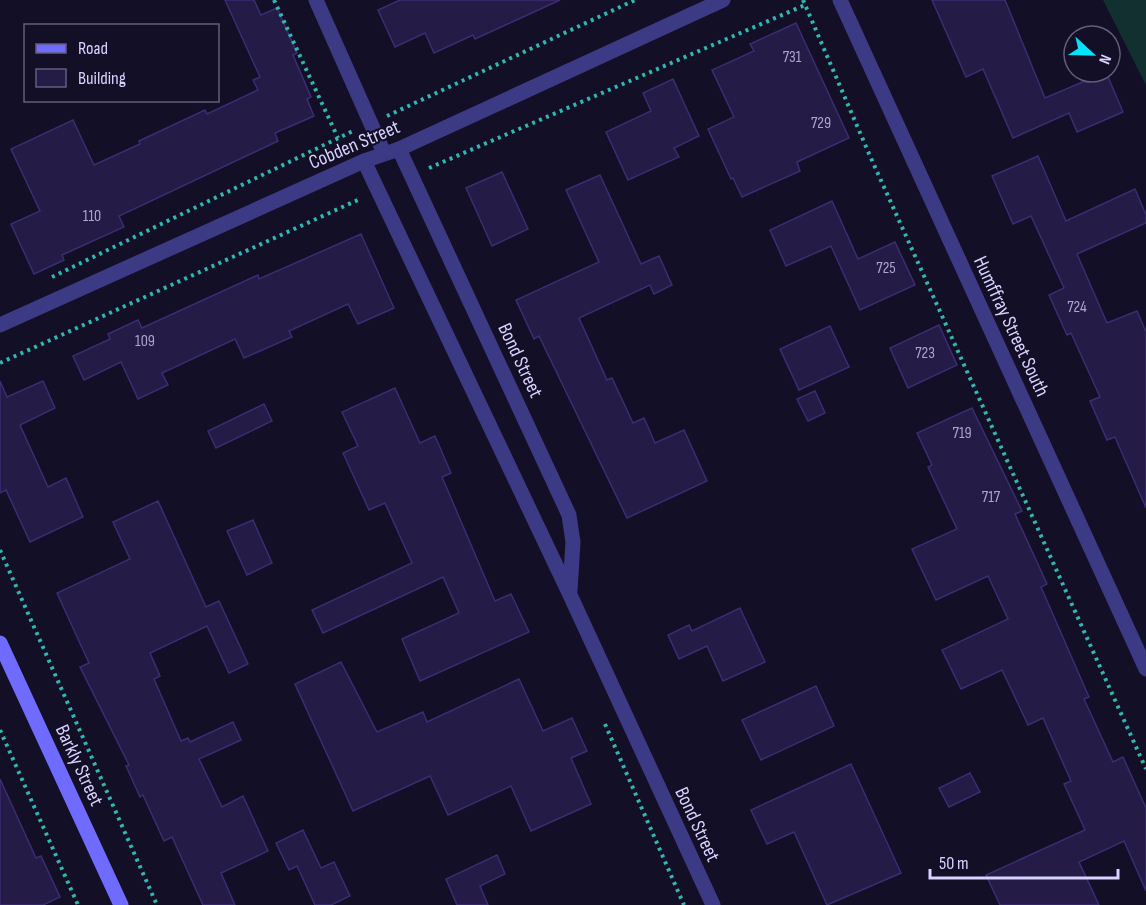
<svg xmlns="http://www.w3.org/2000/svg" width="1146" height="905" font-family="'Sofia Sans Condensed',sans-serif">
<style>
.green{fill:#12302f}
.building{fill:#241b47;stroke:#3b2d73;stroke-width:1.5}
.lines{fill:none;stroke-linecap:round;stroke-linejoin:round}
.path{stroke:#2fb8b0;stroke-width:4;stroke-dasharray:3 4.5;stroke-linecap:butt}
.minor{stroke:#3d3a85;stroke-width:15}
.secondary{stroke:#6f6bff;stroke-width:15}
.labels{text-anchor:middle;stroke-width:4.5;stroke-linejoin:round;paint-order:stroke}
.number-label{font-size:16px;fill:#aca6d1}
.street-label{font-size:20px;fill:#d9d4ff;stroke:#130f26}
</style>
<rect width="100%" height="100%" fill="#130f26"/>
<polygon class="green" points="1103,0 1146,0 1146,85"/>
<g class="building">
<polygon points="225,0 254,0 261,15 277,8 297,53 293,55 311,97 307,99 314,116 275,133 278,141 119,216 124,227 62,255 64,260 34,274 11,224 40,211 11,149 73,120 94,165 140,144 139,141 205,110 207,114 258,90 253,80 260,77"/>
<polygon points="400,0 560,0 475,39 473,35 434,53 425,33 395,47 378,10"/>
<polygon points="932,0 1005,0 1045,98 1106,72 1123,112 1077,132 1069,113 1013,138 983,69 966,77"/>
<polygon points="796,23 849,138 797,162 800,171 742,197 733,178 731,179 708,129 734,117 712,70 754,51 750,44"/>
<polygon points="673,79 699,136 674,148 679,157 628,180 606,132 651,111 643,93"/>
<polygon points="1038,156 1066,221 1135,189 1146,215 1146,223 1077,254 1107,323 1137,311 1146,332 1146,508 1115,437 1107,440 1090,401 1100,397 1071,333 1067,335 1049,295 1064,288 1031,216 1013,224 992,176"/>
<polygon points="502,172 528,229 492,246 466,188"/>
<polygon points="600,175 641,264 659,256 672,285 654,294 650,285 579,318 607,380 612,378 633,423 644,418 655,443 684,430 707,481 627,518 539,336 534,339 516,300 599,262 566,190"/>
<polygon points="832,201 858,259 895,242 915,285 860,310 831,246 786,266 770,230"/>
<polygon points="361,234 394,308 358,324 348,304 289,331 292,337 244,358 235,339 162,373 168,385 138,399 121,362 84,380 73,356 110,339 108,334 138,320 142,328 258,275 259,279"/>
<polygon points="939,325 957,365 908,388 890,348"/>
<polygon points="830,326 849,367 799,390 780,349"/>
<polygon points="0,381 7,397 43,381 55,408 20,425 48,487 66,478 83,517 30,542 6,490 0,493"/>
<polygon points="395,388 420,443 435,436 451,473 442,477 495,601 511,594 529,632 420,681 402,639 459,613 443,577 323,633 312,610 412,563 385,503 369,510 343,453 358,446 342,412"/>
<polygon points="815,391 825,413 808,421 797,399"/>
<polygon points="264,404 272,421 216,448 208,431"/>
<polygon points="972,408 1022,511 1015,514 1047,584 1041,587 1089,697 1084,699 1113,762 1123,757 1146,808 1146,891 1124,841 1079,862 1099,905 1000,905 986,875 1085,830 1064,784 1071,781 1043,718 1028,725 1002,670 961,689 942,650 1008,619 988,576 936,600 912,549 957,529 928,467 932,465 917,433"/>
<polygon points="158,501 206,607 219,601 248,664 229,673 207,626 150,653 160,676 154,679 181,741 188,738 190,742 233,722 241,740 199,759 222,807 243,796 268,851 221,873 235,905 203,905 172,837 164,841 143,795 140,797 126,766 129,765 80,667 89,663 57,593 130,559 113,522"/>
<polygon points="253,520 272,563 247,575 227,531"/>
<polygon points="740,608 765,662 723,681 707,646 679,659 668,635 689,625 692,631"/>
<polygon points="341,662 377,732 423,712 427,722 519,679 543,731 572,718 587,751 571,758 591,804 531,831 511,786 448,815 430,776 353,811 295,684"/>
<polygon points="816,686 834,726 761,760 742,720"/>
<polygon points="851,764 901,873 827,905 794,832 767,844 751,810"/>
<polygon points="970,773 980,792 949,807 939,788"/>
<polygon points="0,779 36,858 41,856 60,897 43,905 0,905"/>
<polygon points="303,830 321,868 334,862 350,896 331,905 315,905 297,866 289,870 276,843"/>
<polygon points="497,855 505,874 480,886 488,905 457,905 446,879"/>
</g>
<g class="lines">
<g class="path">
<polyline points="274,0 338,138"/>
<polyline points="803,0 870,156 1146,769"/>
<polyline points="387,116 635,0"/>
<polyline points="429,168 805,5"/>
<polyline points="52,277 353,131"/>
<polyline points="0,363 360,199"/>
<polyline points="0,550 157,905"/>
<polyline points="605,724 684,905"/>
<polyline points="0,730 78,905"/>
</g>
<g class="minor">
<polyline points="316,0 384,153"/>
<polyline points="840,0 1146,669"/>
<polyline points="399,149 569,515 573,542 570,591"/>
<polyline points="364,161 571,597 713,905"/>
<polyline points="0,325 364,161 399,149 723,0"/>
</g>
<polyline class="secondary" points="0,643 121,905"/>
</g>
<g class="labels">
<g class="number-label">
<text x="792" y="62">731</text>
<text x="821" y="128">729</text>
<text x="92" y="221">110</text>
<text x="886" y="273">725</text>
<text x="1077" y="312">724</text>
<text x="145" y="346">109</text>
<text x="925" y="358">723</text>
<text x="962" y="438">719</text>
<text x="991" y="502">717</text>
</g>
<g class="street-label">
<text transform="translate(354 144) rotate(-23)" y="7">Cobden Street</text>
<text transform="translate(1012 326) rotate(65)" y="7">Humffray Street South</text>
<text transform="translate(521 360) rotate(65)" y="7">Bond Street</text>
<text transform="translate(80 765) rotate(65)" y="7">Barkly Street</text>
<text transform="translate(698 824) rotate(65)" y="7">Bond Street</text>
</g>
</g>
<rect x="24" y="24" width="195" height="78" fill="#130f26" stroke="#625e7d" stroke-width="1.5"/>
<rect x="36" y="44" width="30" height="9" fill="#6f6bff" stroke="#625e7d" stroke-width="1.5"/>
<text x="78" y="54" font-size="18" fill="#d9d4ff">Road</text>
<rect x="36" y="69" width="30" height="18" fill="#241b47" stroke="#625e7d" stroke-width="1.5"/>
<text x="78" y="84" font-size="18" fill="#d9d4ff">Building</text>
<g transform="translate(1092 54) rotate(112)"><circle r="28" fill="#130f26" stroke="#625e7d" stroke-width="1.5"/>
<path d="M0-4.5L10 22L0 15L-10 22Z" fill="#00e5ff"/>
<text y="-9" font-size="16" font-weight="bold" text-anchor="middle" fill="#d9d4ff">N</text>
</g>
<path d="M930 869v9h188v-9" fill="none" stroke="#d9d4ff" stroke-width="3"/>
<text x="939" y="869" font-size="18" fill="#d9d4ff" stroke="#130f26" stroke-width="4.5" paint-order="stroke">50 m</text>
</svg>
